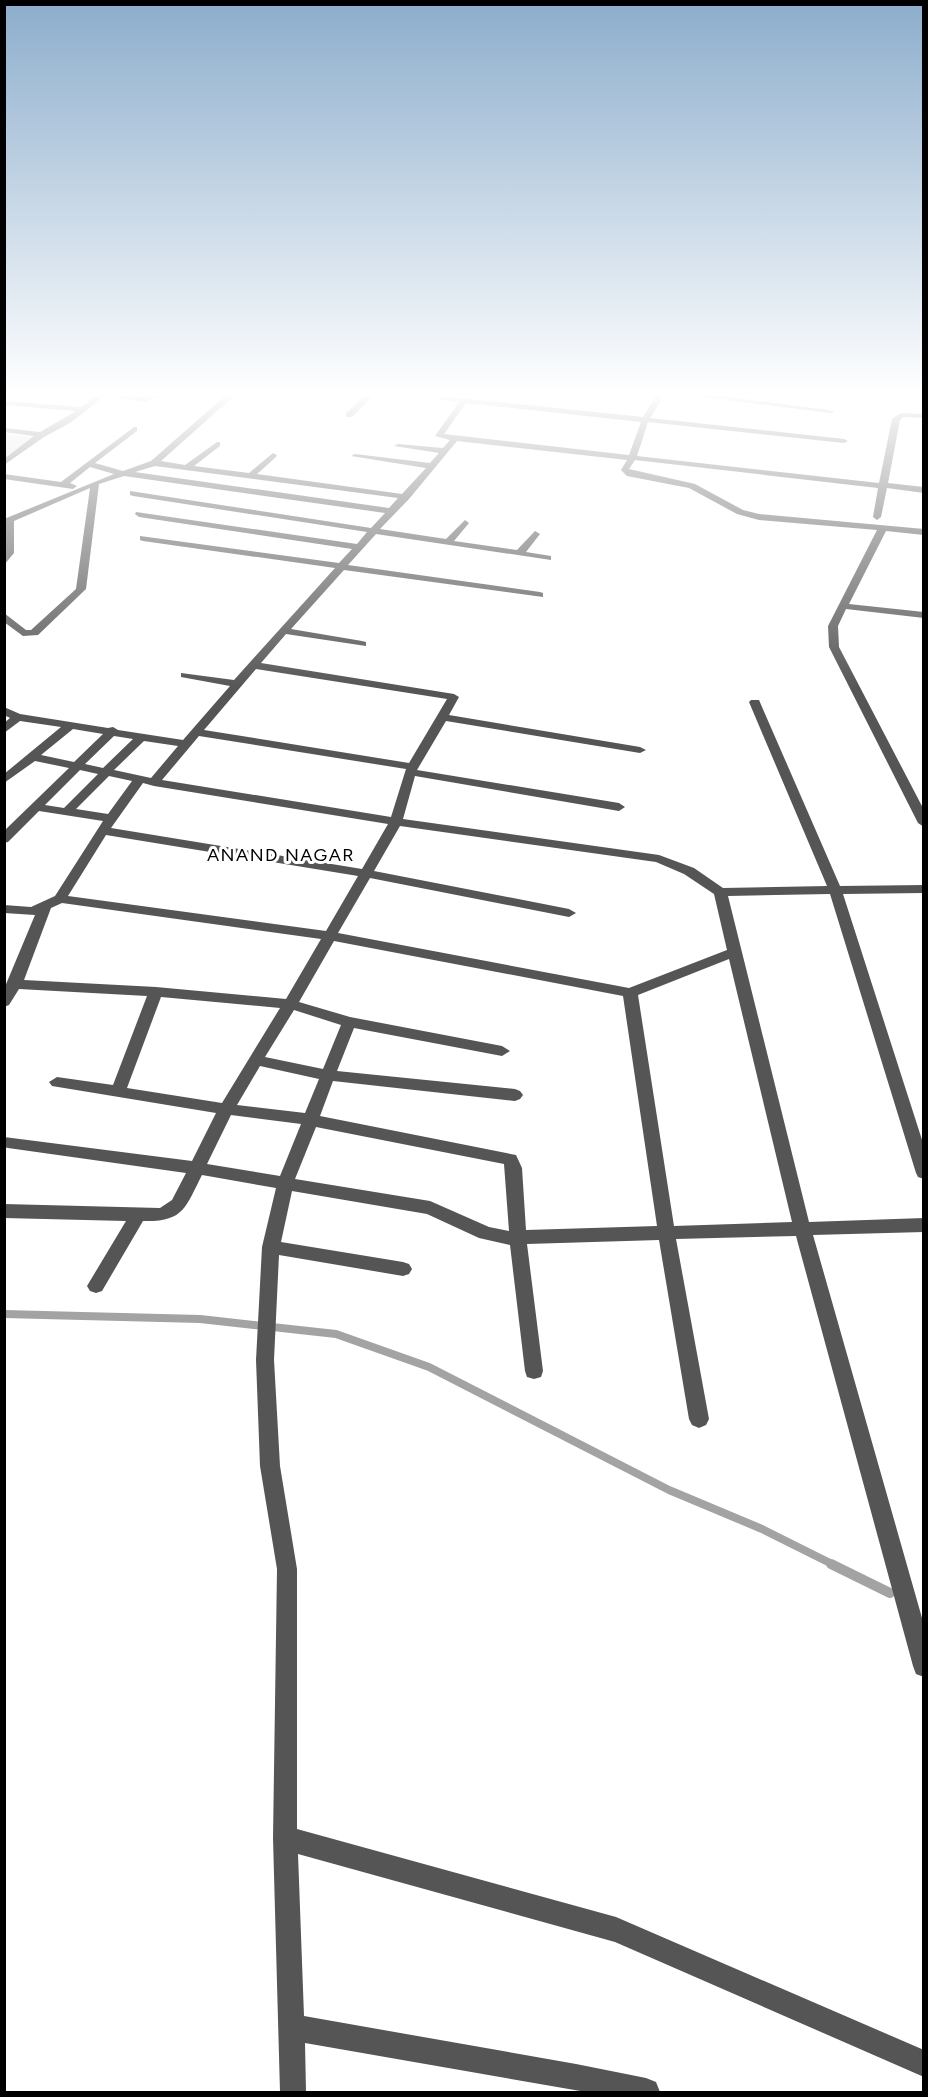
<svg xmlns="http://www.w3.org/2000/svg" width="928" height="2097" font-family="Figtree,sans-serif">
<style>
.green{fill:#dcdcdc}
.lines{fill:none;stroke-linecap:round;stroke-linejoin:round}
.stream-far1{stroke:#a3a3a3;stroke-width:8}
.stream{stroke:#a3a3a3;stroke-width:10}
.minor{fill:#555;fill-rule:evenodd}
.labels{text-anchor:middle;stroke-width:6;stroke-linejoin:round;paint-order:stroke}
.neighbourhood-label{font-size:18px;letter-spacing:1.5px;fill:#000;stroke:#fff}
</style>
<rect width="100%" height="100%" fill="#fff"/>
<polygon class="green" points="5,434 34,437 5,458"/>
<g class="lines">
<polyline class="stream-far1" points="4,1314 200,1319 336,1334 429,1367 669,1490 762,1529 834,1565"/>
<polyline class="stream" points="831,1564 890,1593"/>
<g class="minor">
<polygon points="96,396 105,396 70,423 44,437 4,465 4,459 34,436 4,432 4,428 40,432 76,411 5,405 4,401 81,407"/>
<polygon points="111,396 161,396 144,402"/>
<path d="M225 396H234L161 461 185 465 217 442H220V446L194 466 249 473 273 453 277 455 276 457 257 474 402 494 426 468 351 456 355 454 430 463 439 453 394 446 398 444 443 448 450 440 435 436 459 402 440 400 441 396 643 417 656 396H664L650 418 844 439 848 441 844 443 648 422 637 456 879 483 892 419 901 413 924 414V418L903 417 900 420 888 483 924 487V493L887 488 881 517 877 520 873 517 878 488 635 460 629 469 695 484 743 510 759 514 924 529V535L886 531 849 604 924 612V618L846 609 838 626 839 647 924 810V827L918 823 829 647 828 626 877 530 759 520 737 514 689 488 627 476 621 470 627 460 457 441 409 499 380 529 446 539 465 520 469 523 454 541 517 550 535 531 540 534 526 552 551 556V560L376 534 348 565 540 592 543 593V597L344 570 291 629 362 641 366 642V646L286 634 261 663 454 694 459 697 449 715 640 747 646 750 640 753 446 721 417 770 619 803 625 807 619 811 415 776 403 819 659 855 694 868 723 888 827 886 749 702 751 700H759L840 886 924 885V893L843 894 924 1146V1179L918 1177 916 1173 830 894 728 896 809 1222 924 1218V1232L813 1235 924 1625V1677L916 1674 913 1666 796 1236 676 1239 709 1419 706 1425 699 1428 692 1425 689 1419 659 1240 527 1244 543 1371 541 1377 534 1379 527 1377 525 1371 510 1245 479 1238 427 1214 292 1191 281 1242 403 1262 409 1264 412 1269 409 1274 403 1276 279 1255 274 1360 280 1466 297 1569V1829L616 1917 924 2050V2077L615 1942 298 1854 304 2016 576 2064 646 2078 656 2082 660 2092H586L305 2043 306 2092H280L273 1838 277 1569 260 1466 256 1360 262 1247 276 1188 202 1175C185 1208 184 1222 143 1221L102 1291 96 1293 90 1291 87 1286 126 1221 4 1218V1204L160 1208 172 1200 186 1173 8 1148 4 1147V1137L192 1161 216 1113 52 1086 49 1082 57 1077 113 1085 147 996 19 989 9 1005 4 1007V989L35 915 4 913V905L31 907 55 896 103 821 39 811 8 842 4 843V831L69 768 35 761 4 783V774L61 727 20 721 4 733V723L10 718 4 715V707L20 714 108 728 113 727 118 730 183 740 230 686 181 677V673L234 680 335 568 143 541 140 540V536L339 563 352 549 139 517 135 514 136 512 357 544 367 532 133 496 130 495V491L371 528 385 513 124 476 99 484 86 589 38 635 23 636 4 622V613L26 630H31L76 589 90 488 14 521V553L4 565V519L114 474 90 467 70 483 77 486 73 489 4 479V474L61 482 134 427H137V431L95 463 123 471 151 461ZM466 403 641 422 629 455 444 434ZM155 466 398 498 389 508 135 472ZM256 669 447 699 409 763 204 730ZM73 729 103 734 74 762 41 755ZM114 736 133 739 103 768 85 764ZM199 736 406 769 391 817 162 780ZM144 741 178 746 151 778 114 770ZM80 770 98 774 64 808 45 805ZM109 776 132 781 108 814 76 809ZM143 783 154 786 388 824 362 869 111 828ZM400 826 656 862 684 874 714 894 727 950 629 988 338 933 370 878 569 917 576 913 569 909 374 871ZM106 835 358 876 326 931 68 896ZM62 903 321 939 286 999 156 987 24 980 51 908ZM334 941 623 996 657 1226 526 1230 522 1168 516 1155 320 1116 333 1081 515 1101 520 1099 523 1095 520 1091 515 1089 337 1071 354 1028 502 1056 510 1051 502 1046 350 1017 299 1002ZM729 959 792 1222 674 1226 638 995ZM161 997 280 1008 222 1103 127 1088ZM294 1010 341 1025 323 1069 265 1057ZM260 1066 319 1079 305 1113 237 1105ZM231 1115 301 1124 280 1176 207 1164ZM316 1127 504 1164 509 1231 489 1227 430 1201 295 1179Z"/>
<polygon points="364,396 373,396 352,417 346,417 346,413"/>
<polygon points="695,396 722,396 835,411 831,413"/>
</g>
</g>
<linearGradient id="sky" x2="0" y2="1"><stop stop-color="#8cadcc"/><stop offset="0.57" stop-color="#fff"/><stop offset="1" stop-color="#fff" stop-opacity="0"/></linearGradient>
<rect width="928" height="690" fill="url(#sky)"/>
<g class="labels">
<g class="neighbourhood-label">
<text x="281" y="861">ANAND NAGAR</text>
</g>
</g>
<rect width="928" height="2097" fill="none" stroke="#000000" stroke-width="12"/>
</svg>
